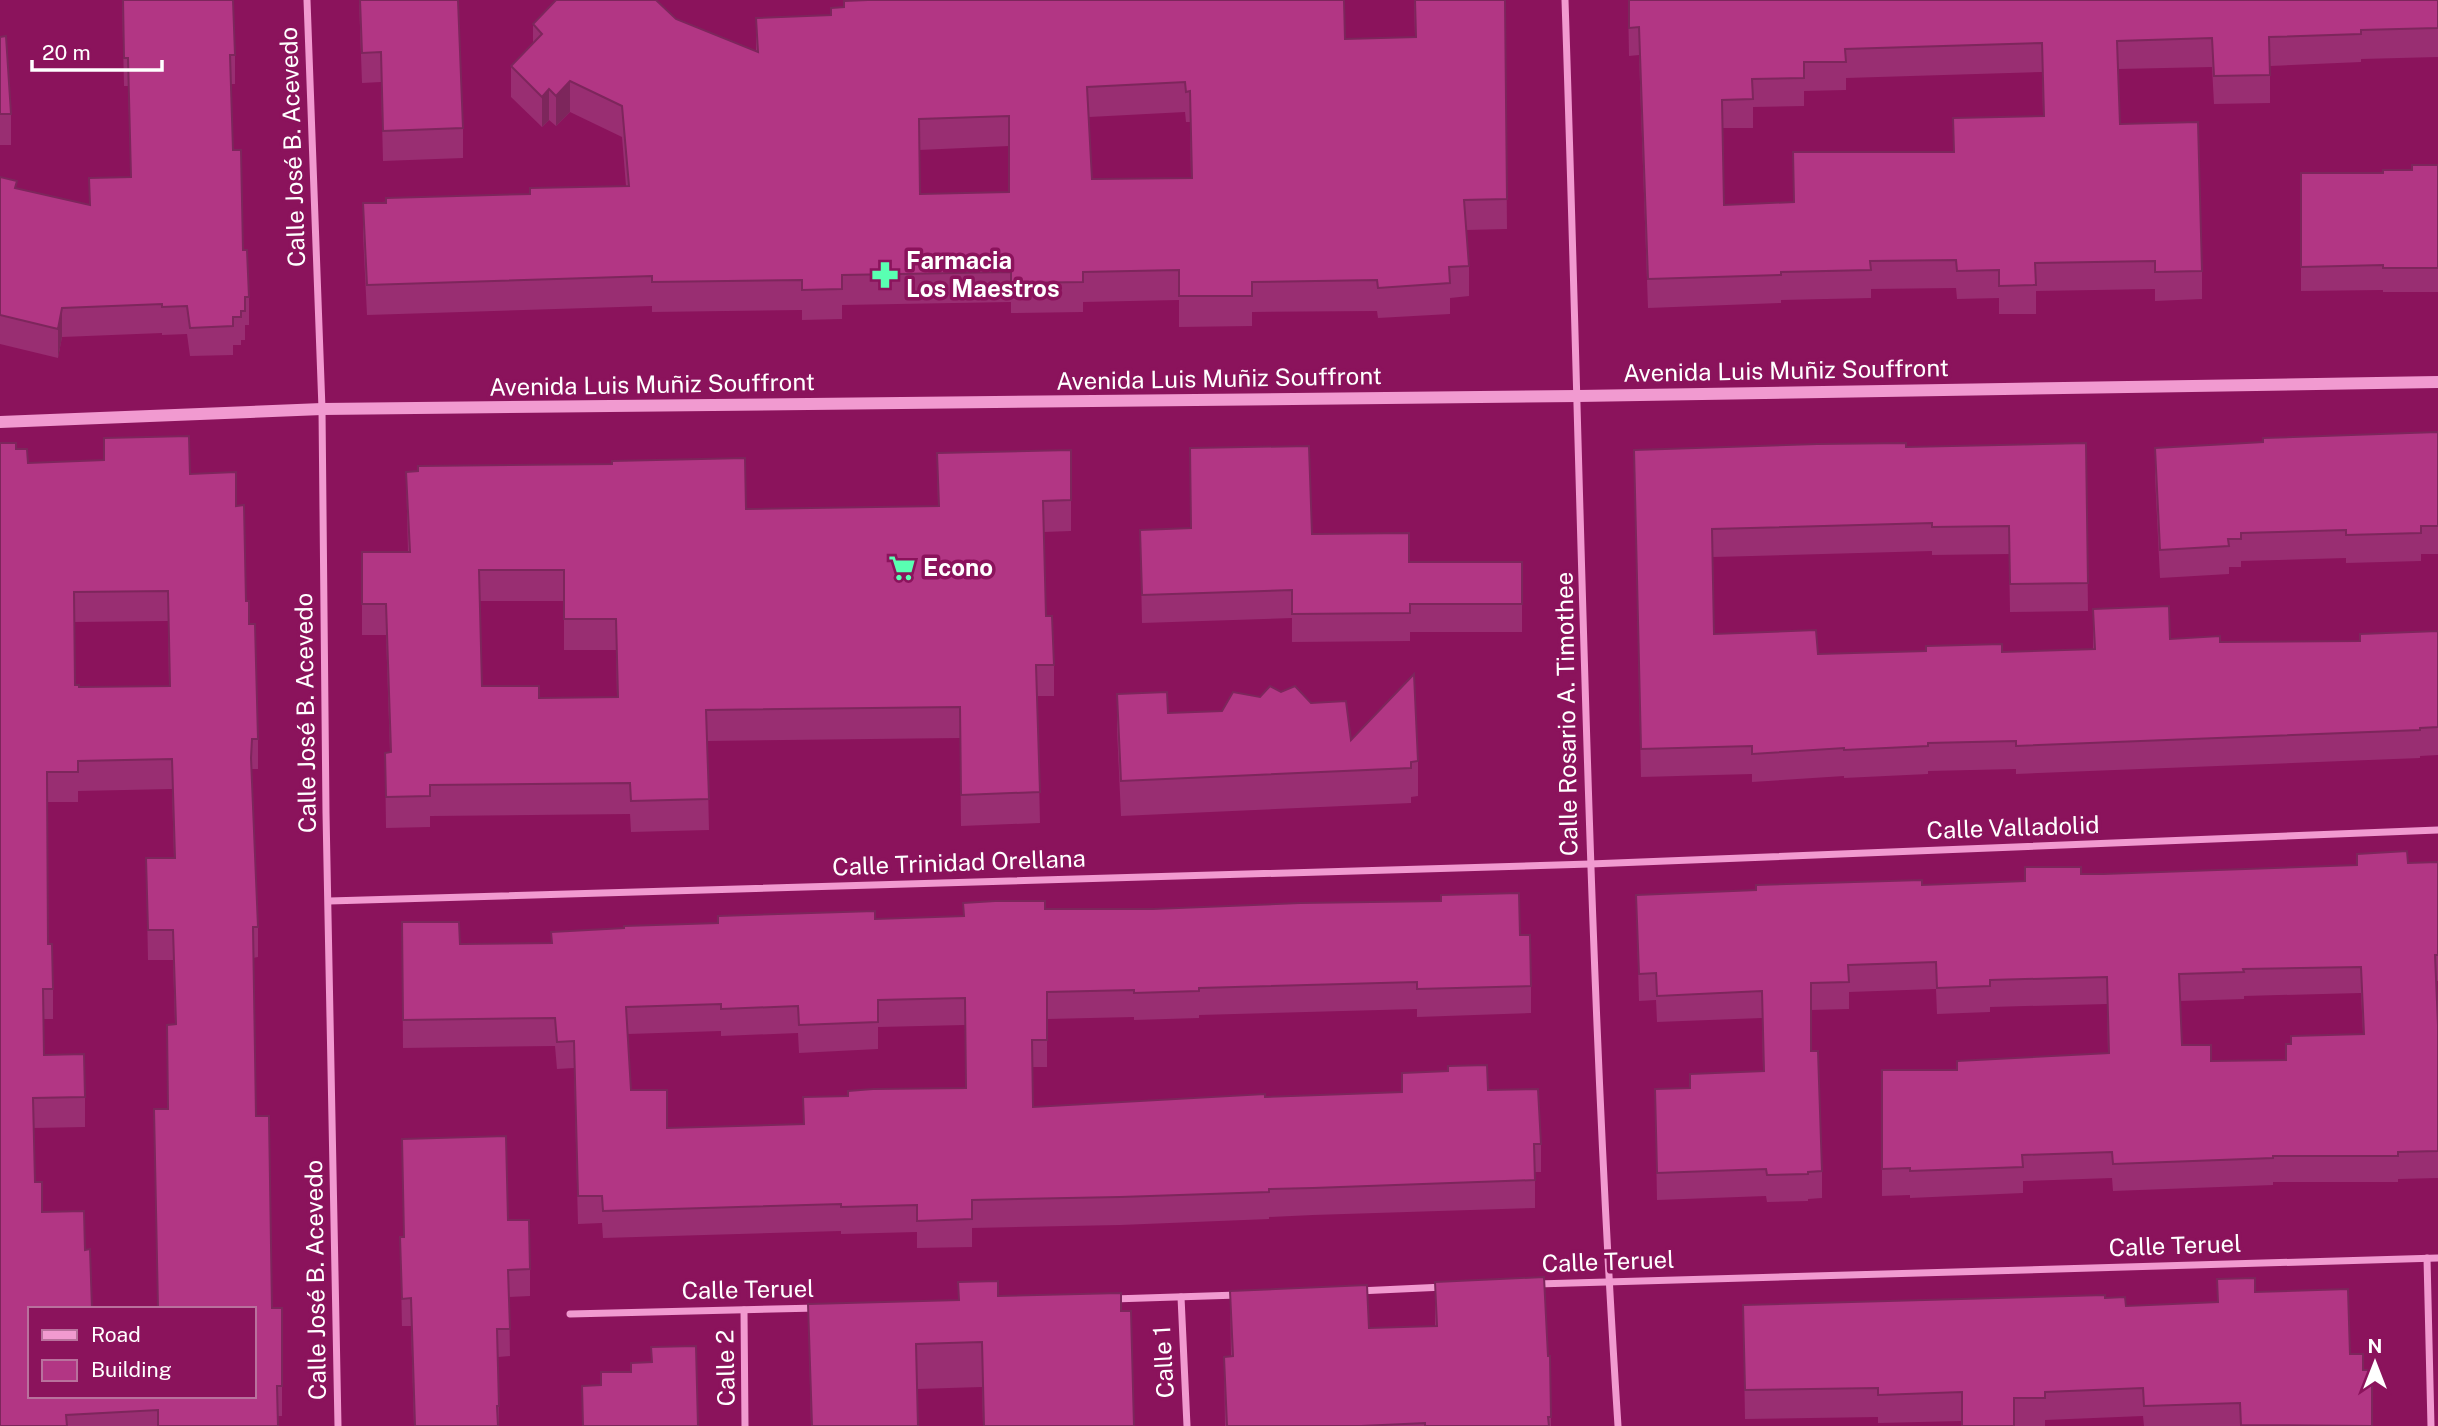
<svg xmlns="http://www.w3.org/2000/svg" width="2438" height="1426" font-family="'Public Sans',sans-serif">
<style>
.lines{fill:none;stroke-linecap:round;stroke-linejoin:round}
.minor{stroke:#f19ad0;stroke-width:7}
.tertiary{stroke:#f19ad0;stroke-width:12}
.wall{fill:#992e72;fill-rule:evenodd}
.shaded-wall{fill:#7d265c}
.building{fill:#b23684;stroke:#7d265c;stroke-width:2;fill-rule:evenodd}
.labels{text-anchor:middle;stroke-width:7;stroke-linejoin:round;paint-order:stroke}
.street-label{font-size:24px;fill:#fff;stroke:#8b135c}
.poi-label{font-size:24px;font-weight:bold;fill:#fff;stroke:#8b135c;text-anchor:start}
</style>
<rect width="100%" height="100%" fill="#8b135c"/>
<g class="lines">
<g class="minor">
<polyline points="307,0 322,409 326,813 338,1426"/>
<path d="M1565 0C1581 475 1587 951 1618 1426"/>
<polyline points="329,901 1590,864 2438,830"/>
<polyline points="2427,1258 2431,1426"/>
<polyline points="1537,1284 2438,1258"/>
<polyline points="1358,1291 1444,1287"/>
<polyline points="1181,1297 1187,1426"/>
<polyline points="1113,1299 1238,1295"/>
<polyline points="744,1310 745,1426"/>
<polyline points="570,1314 818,1308"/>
</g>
<polyline class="tertiary" points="0,422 322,409 1578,396 2438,382"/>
</g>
<g class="wall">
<polygon points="122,0 235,55 235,84 231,84 233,150 243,250 249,297 249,325 245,325 245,340 241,340 241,345 233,345 233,355 190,356 187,334 162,335 162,333 62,337 58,358 0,344 0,177 17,189 89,205 89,178 131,177 128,86 124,86"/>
<polygon points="359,0 458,0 463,128 463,158 383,161 381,82 362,83"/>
<path d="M868 0H1344L1345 39 1415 37 1414 0H1505L1507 229 1466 230 1469 266V296L1450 298V314L1378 318 1377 311 1252 312V326L1179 327V300L1083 302V312L1011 313V302L842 305V319L802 320V310L652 312V306L367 315 363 234V203L530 194 626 186 622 137 570 112 556 126 549 120 542 127 511 97V66L533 43V24L676 19 756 51V18L831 15 844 7ZM1185 112 1186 122H1190L1191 178 1092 179 1089 117ZM1009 146V192L920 194 919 150Z"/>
<path d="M1628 0H2438V57L2361 59V62L2270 66V103L2214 104 2212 67 2118 69 2120 124 2202 271V299L2155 301V289L2036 291V314H1999V298L1957 299 1956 288 1871 289V298L1781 300V303L1648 308 1639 55 1629 56ZM2042 72 2043 116 1953 118V152H1793V202L1724 205 1723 128H1753V107L1804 106V91L1846 90V78Z"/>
<polygon points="0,37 11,114 11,145 0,145"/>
<polygon points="2438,165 2438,292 2383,292 2383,290 2301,291 2301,173 2383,173 2412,170"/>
<polygon points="2438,432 2438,554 2421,554 2421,561 2346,563 2346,558 2241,561 2241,567 2229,567 2229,574 2160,578 2155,476 2155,448"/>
<polygon points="2086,443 2088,611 2010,612 2009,554 1932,555 1932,551 1713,557 1714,634 1818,654 2002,652 2093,649 2093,609 2170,639 2220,642 2360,641 2438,631 2438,755 2420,756 2420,758 2016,774 2016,769 1928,771 1928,774 1844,778 1844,776 1752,782 1752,774 1641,777 1634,450 1906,447"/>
<path d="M16 449 28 463 190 474 236 506 249 624 258 739V769H252V775L258 927V957L253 958 256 1116 272 1308H282V1416H277L278 1426H0ZM168 621 169 686 79 687 75 685V622ZM172 789 174 858H146L148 960H173L175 1024 168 1109H154L158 1309H92L85 1250 42 1212 35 1182 34 1128 85 1127V1097L44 1055V1019H53V989L48 944 47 802H78V791Z"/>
<path d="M1071 450V531L1044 532 1046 616 1054 665V696H1037L1040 823 961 826 960 738 707 741 709 830 631 832 630 814 430 816V827L386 828 385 753 390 752 386 635H362V552H408L406 472 746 509 938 506 937 453ZM480 601H564V650H616L617 697 539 698 482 686Z"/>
<polygon points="1140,530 1312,534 1409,562 1522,562 1522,632 1410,632 1410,641 1292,642 1292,618 1142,623"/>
<polygon points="1117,694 1168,713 1222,711 1260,697 1311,703 1351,740 1418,761 1418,796 1411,797 1411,803 1121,816 1117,729"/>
<path d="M2438 862V981H2436L2438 1025V1178L2398 1179V1182H2273V1185L2113 1191 2112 1178 2023 1181V1193L1910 1198V1195L1882 1196V1070H1957V1061L2108 1053 2107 1004 1990 1007V1012L1937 1014 1936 989 1849 992V1009L1811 1010V1051L1822 1171V1198L1808 1199V1201L1767 1202 1766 1196 1657 1200 1655 1089 1690 1088 1763 1071 1762 1018 1657 1022 1656 1000 1639 1001 1636 895 2025 881 2081 874H2103L2357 865ZM2361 993 2363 1034 2286 1044V1060L2211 1061 2182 1045 2180 1001 2244 999V996Z"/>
<path d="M1045 909 1520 935 1531 986V1013L1417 1017V1009L1199 1015V1018L1134 1020V1017L1047 1019V1067H1032L1033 1107 1265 1097 1402 1092V1073L1488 1090 1541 1144V1172H1535V1208L1313 1215 1269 1217V1219L1120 1225 972 1228V1247L917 1248V1232L841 1234V1231L603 1238 602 1223 578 1224 574 1068 557 1069 555 1046 403 1048 402 922 460 944 551 943 875 919 963 916ZM965 1025 966 1088 848 1096 803 1097V1124L667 1128 631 1090 628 1034 721 1031V1036L798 1033 799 1053 878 1049V1027Z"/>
<polygon points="508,1220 530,1269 530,1296 509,1297 510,1356 498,1357 499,1426 414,1426 411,1326 402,1326 400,1237"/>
<polygon points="2217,1279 2255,1292 2350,1354 2363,1370 2372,1426 2144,1426 2143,1416 2045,1420 2045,1426 1962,1426 1962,1421 1878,1423 1878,1417 1745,1419 1743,1305 2105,1298 2126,1306 2217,1302"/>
<polygon points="958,1282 998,1296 1121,1311 1134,1426 983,1426 982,1387 917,1389 918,1426 811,1426 808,1304 958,1300"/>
<polygon points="1435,1282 1548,1356 1550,1356 1551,1426 1225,1426 1224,1357 1231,1356 1230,1291 1369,1328 1435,1326"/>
</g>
<g class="shaded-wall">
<polygon points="570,81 570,112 556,126 556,96"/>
<polygon points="549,89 549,120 542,127 542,97"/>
<polygon points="62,308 62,337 58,358 58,329"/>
</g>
<g class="building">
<polygon points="123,0 233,0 235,55 230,55 233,150 241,150 243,250 247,250 249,297 245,297 245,311 241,311 241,317 233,317 233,326 190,328 187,306 162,307 162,304 62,308 58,329 0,315 0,177 17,181 15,188 90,205 89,178 131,177 128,58 124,58"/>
<polygon points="360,0 458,0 463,128 383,131 381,52 362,53"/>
<path d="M556 0H656L676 19 758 52 756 18 831 15V8L844 7V1L868 0H1344L1345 39 1416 37 1415 0H1505L1507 199 1464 200 1469 266 1449 267 1450 283 1378 288 1377 280 1252 282V296H1179V270L1083 272V282L1011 283V272L842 275V289L802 290V280L652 282V276L367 285 363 203H386V198L530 194V188L629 186 622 106 570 81 556 96 549 89 542 97 511 66 542 34 533 24ZM1185 82 1186 92 1190 91 1192 178 1092 179 1087 87ZM1009 116V192L920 194 919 119Z"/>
<path d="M1629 0H2438V28L2361 30V34L2269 37 2270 75 2214 76 2212 38 2117 41 2120 124 2198 122 2202 271 2155 272V261L2035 263 2036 285 1999 286V270L1957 271 1956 260 1870 261 1871 270 1781 272V275L1648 279 1639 27 1629 28ZM2042 43 2044 116 1953 118 1954 152H1793L1794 202 1724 205 1722 100 1753 99 1752 79 1804 78V62H1846L1845 49Z"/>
<polygon points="6,36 11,114 0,114 0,37"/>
<polygon points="2412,165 2438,165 2438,268 2383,268 2383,265 2301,267 2301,173 2383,173 2383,170 2412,170"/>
<polygon points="2438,432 2438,526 2421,526 2421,533 2346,535 2346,530 2241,533 2241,539 2228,539 2229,546 2160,550 2155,448 2263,442 2263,438"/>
<path d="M189 436 190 474 236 472V506L244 505 246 601H249V624H255L258 739H252L251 758 258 927H253L256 1116H269L272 1308H282V1386H277L278 1426H158V1410L66 1415 67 1426H0V443H16V449H27L28 463 104 460V438ZM168 591 170 686 79 687V685H75L74 592ZM172 759 175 858H146L148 930H173L176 1024 167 1025 168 1109H154L158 1309H138H254V1396H30V1309H92L90 1249 85 1250 84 1211 42 1212V1182H35L33 1098 85 1097 84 1054 44 1055 43 989H53L52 944H48L47 772H78V761Z"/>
<polygon points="1906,443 1906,447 2086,443 2088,583 2010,584 2009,526 1932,527 1932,523 1712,529 1714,634 1816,630 1818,654 1926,651 1926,646 2002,644 2002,652 2095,649 2093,609 2169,606 2170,639 2220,636 2220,642 2360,641 2360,634 2438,631 2438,727 2420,728 2420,730 2016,746 2016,741 1928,743 1928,746 1844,750 1844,748 1752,754 1752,746 1641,749 1634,450 1817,444"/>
<polygon points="1309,446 1312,534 1409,533 1409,562 1522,562 1522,604 1410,604 1410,613 1292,614 1292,590 1142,595 1140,530 1191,528 1190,448"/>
<path d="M1071 450V500L1043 501 1046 616H1052L1054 665H1036L1040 792 961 795 960 707 706 710 709 799 631 801 630 783 430 785V796L386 797 385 753 391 752 386 604H362V552H410L406 472 418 471V466L612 464V461L745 458 746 509 939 506 937 453ZM479 570H564V619H616L618 697 539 698V686H482Z"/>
<polygon points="1414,674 1418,761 1411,762 1411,768 1121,781 1117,694 1167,692 1168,713 1222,711 1233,692 1260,697 1270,686 1281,692 1295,686 1311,703 1346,701 1351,740"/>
<path d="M2407 851 2408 863 2438 862V955H2435L2438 1025V1151L2398 1152V1156H2273V1158L2113 1164 2112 1152 2022 1155 2023 1167 1910 1171V1168L1882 1169V1070H1957V1061L2109 1053 2107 977 1990 980V986L1937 988 1936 962 1848 965 1849 982 1811 983V1051H1818L1822 1171 1808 1172V1174L1767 1175 1766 1169 1657 1173 1655 1089 1690 1088V1074L1764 1071 1762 991 1657 996 1656 973 1639 974 1636 895 1756 890V885L1922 880V885L2025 881V867H2081V874H2103L2357 865V854ZM2361 967 2364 1034 2291 1036V1044H2286V1060L2211 1061V1045H2182L2179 974 2244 972 2243 969Z"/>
<path d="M1519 893 1520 935H1530L1531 986 1417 989V982L1199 988V991L1134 993V990L1047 992V1040H1032L1033 1107 1265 1094V1097L1402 1092V1073L1448 1071V1066L1487 1065 1488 1090 1538 1089 1541 1144H1534L1535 1180 1313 1188 1269 1189V1192L1120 1197 972 1200V1219L917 1221V1205L841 1207V1204L603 1211 602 1196H578L574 1041 557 1042 555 1018 403 1020 402 922H459L460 944 552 943 551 932 624 928V926L718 923V916L875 911V919L964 916 963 903 995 901H1045V909H1153L1300 903 1441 901V895ZM965 998 966 1088 873 1089 848 1091V1096L803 1097 804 1124 667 1128V1090H631L626 1007 721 1004V1009L798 1006 799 1025 878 1022V1000Z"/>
<polygon points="506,1136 508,1220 529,1220 530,1269 508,1270 510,1329 497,1329 499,1406 497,1406 498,1426 415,1426 411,1298 402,1299 400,1237 404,1237 402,1139"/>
<polygon points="1544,1277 1548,1356 1550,1356 1551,1417 1548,1417 1549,1426 1425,1426 1425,1423 1361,1426 1227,1426 1224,1357 1233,1356 1230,1291 1367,1285 1369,1328 1437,1326 1435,1282"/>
<polygon points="2255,1278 2255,1292 2348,1289 2350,1354 2363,1354 2363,1370 2372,1370 2372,1426 2241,1425 2240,1403 2144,1406 2143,1388 2045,1392 2045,1398 2014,1398 2014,1426 1962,1426 1962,1392 1878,1395 1878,1388 1745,1390 1743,1305 2105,1295 2105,1298 2125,1297 2126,1306 2218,1302 2217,1279"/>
<polygon points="998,1281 998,1296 1121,1293 1121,1311 1131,1311 1134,1426 984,1426 982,1342 916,1344 918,1426 812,1426 808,1304 959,1300 958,1282"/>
<polygon points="696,1346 698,1426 583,1426 582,1386 601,1385 601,1372 631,1372 631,1363 652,1362 651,1347"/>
</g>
<defs>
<symbol id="pharmacy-bare" viewBox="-9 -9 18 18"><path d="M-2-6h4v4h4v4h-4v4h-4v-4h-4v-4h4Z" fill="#59ffb2" stroke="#8b135c" stroke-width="2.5" paint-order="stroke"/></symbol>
<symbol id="supermarket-bare" viewBox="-9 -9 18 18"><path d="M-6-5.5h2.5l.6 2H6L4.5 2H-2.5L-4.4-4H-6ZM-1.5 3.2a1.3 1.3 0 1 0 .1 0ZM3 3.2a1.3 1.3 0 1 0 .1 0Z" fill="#59ffb2" stroke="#8b135c" stroke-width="2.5" paint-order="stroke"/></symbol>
</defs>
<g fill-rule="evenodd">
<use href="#pharmacy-bare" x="866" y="256" width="38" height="38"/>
<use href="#supermarket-bare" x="883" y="549" width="38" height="38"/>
</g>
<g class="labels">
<g class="street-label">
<text transform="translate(293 147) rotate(-92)" y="8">Calle José B. Acevedo</text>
<text transform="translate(1786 371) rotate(-1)" y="8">Avenida Luis Muñiz Souffront</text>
<text transform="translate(1219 379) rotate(-1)" y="8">Avenida Luis Muñiz Souffront</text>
<text transform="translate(652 385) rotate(-1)" y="8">Avenida Luis Muñiz Souffront</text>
<text transform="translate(306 713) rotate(-91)" y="8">Calle José B. Acevedo</text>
<text transform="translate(1567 714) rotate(-91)" y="8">Calle Rosario A. Timothee</text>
<text transform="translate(2013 828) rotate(-2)" y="8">Calle Valladolid</text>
<text transform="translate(959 863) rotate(-2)" y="8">Calle Trinidad Orellana</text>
<text transform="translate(2175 1246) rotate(-2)" y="8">Calle Teruel</text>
<text transform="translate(1608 1262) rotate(-2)" y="8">Calle Teruel</text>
<text transform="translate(316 1280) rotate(-91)" y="8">Calle José B. Acevedo</text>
<text transform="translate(748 1290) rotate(-1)" y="8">Calle Teruel</text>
<text transform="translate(1164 1362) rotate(-93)" y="8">Calle 1</text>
<text transform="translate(726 1368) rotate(-91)" y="8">Calle 2</text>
</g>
<g class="poi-label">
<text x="906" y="269">Farmacia<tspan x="906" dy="28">Los Maestros</tspan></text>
<text x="923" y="576">Econo</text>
</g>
</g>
<rect x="28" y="1307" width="228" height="91" fill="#8b135c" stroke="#b9719d" stroke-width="2"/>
<rect x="42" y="1330" width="35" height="10" fill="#f19ad0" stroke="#b9719d" stroke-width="2"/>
<text x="91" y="1342" font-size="21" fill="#ffffff">Road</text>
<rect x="42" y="1360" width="35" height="21" fill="#b23684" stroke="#b9719d" stroke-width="2"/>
<text x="91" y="1377" font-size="21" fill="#ffffff">Building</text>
<g transform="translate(2375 1363)" stroke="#8b135c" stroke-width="5" paint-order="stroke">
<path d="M0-5L12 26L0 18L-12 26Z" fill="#ffffff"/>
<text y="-10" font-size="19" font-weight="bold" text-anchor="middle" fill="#ffffff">N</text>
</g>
<path d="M32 60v10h130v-10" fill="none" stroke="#ffffff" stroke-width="3.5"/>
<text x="42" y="60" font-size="21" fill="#ffffff" stroke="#8b135c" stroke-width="5" paint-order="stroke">20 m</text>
</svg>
